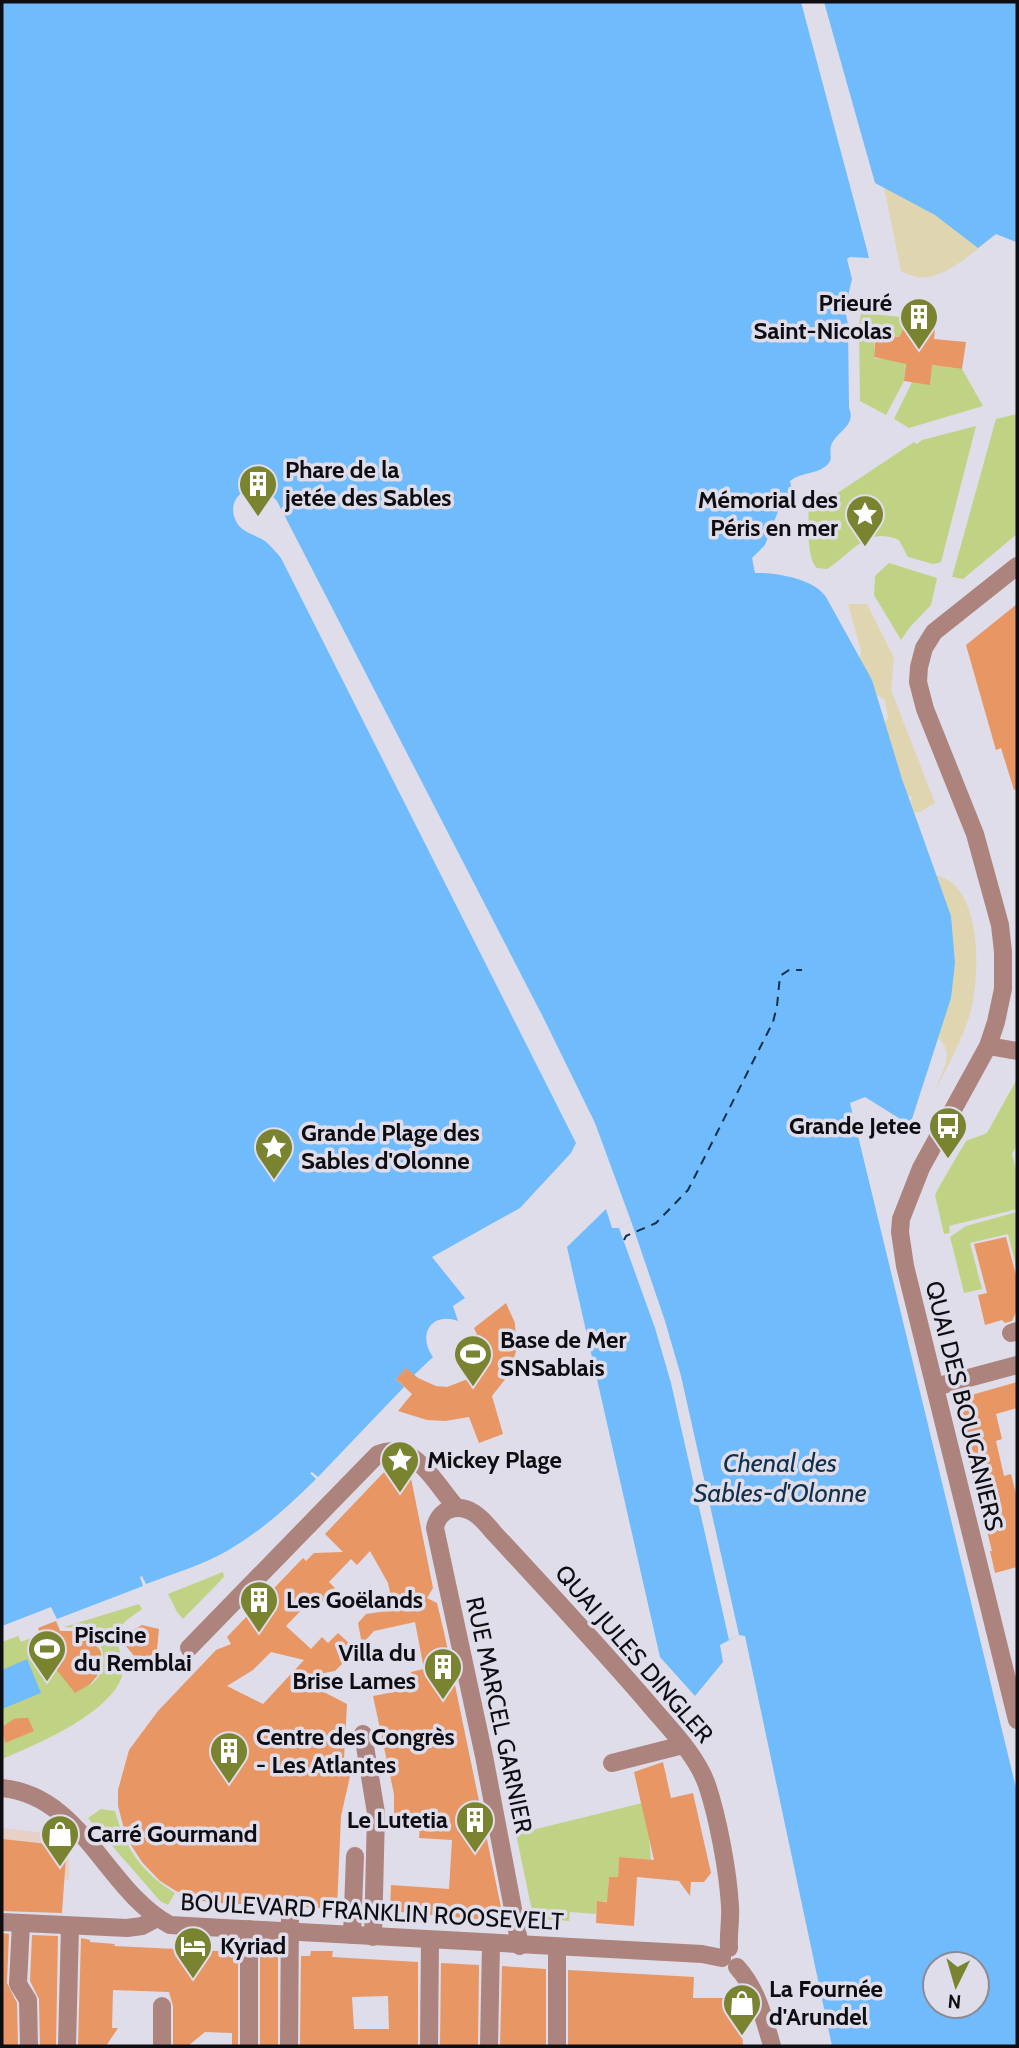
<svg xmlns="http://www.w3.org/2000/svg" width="1019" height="2048" font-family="Cabin,sans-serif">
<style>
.commercial{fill:#e7d0c5}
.green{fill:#c0d384}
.sand{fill:#dfd6b1}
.water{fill:#70bbfb;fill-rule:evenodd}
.pier{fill:#dfddea}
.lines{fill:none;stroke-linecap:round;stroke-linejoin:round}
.ferry{stroke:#11314b;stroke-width:2;stroke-dasharray:9 7;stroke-linecap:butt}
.building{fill:#e79664;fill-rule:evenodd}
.minor{stroke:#ad837e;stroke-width:18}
.labels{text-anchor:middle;stroke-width:7;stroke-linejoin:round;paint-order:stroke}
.poi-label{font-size:24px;font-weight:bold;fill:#0e0d12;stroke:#dfddea;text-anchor:start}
.street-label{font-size:24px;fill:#0e0d12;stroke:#dfddea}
.water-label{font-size:26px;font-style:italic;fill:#11314b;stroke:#dfddea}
</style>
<rect width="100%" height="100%" fill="#dfddea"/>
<polygon class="commercial" points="2,1828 54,1834 69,1855 69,1880 2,1868"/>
<g class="green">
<polygon points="861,313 911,318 910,332 902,337 873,334 875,336 874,358 906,361 904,381 886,415 860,401 859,325"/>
<polygon points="931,365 962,369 983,406 909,428 894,419 912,382 930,384 931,379 928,379"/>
<polygon points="1017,414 1017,534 963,579 952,577 996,419"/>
<path d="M976 426 941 562 933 564 908 557 899 540C866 526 853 553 827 569L817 568C805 557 809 514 809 496L812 492 836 494 914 442 917 444 922 440Z"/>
<polygon points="889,563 937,578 931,605 910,627 901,640 874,595 875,576"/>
<polygon points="1017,1079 1017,1144 1012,1154 1017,1174 1017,1209 949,1226 950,1233 944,1234 935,1195 939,1187 966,1141 987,1133"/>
<polygon points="1017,1212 1017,1270 1008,1234 970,1243 982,1289 964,1293 950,1237 966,1226"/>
<polygon points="223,1572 224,1577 183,1619 177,1612 168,1594"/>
<path d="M139 1604 142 1609C135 1614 126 1620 121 1626 111 1640 128 1663 121 1679 106 1715 36 1745 2 1759V1642L18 1636 21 1642 46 1632 44 1626 56 1621 61 1633C86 1629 111 1645 99 1673 96 1678 91 1683 89 1686 110 1673 108 1641 85 1630 79 1627 69 1628 64 1627Z"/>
<polygon points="642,1803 649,1837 651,1860 619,1857 618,1877 609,1877 608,1886 616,1902 598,1901 596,1914 570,1912 569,1921 541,1919 532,1911 516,1834"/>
<path d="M101 1809 115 1811C125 1848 142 1873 175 1893L168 1905 160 1901 88 1818Z"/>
</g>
<g class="sand">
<path d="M879 163 1017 198V242L996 234C976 249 944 282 917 277 912 276 906 273 901 271Z"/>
<path d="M848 604H867L894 658 891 690 935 803 920 812 908 813 912 796 896 798 927 872C935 875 946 878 952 883 982 907 980 983 969 1017 961 1042 947 1067 935 1091 942 1071 956 1053 938 1038L910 1125 891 1114 874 736 888 718 885 700 860 684 857 668 861 651Z"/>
</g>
<g class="water">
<path d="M2 2H803L856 196 869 258 850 257 847 259 852 279 845 309 848 325 849 408C857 426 835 432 831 446 829 454 834 460 826 466 815 475 800 472 790 481L792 490 779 509 765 545 752 558 755 573C775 572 815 579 826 597L872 680 902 779 951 916 955 963 951 998 910 1125 865 1097 850 1103 1017 1792V2046H832L745 1636 739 1635 720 1645 723 1662 695 1696 660 1657 567 1247 606 1209 612 1228H619L631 1221 595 1123 544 1019 277 501C254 475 222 497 237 523 243 533 256 535 265 541 271 546 276 552 281 558L576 1143 571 1153 520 1208 432 1257 465 1298 453 1306 458 1321C431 1311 417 1335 433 1357L414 1375 406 1369 396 1379 404 1387 318 1477 312 1472 310 1473 316 1479C289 1506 261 1531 227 1551 202 1565 173 1574 146 1584L142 1576 140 1577 143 1586 57 1619 51 1607 2 1626ZM935 1964H977V2006H935Z"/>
<polygon points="824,2 1017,2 1016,242 996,234 978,248 935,215 875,183"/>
<polygon points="27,1659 41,1693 2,1709 2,1670"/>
</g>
<g class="pier">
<polygon points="801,2 807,2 859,195 873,257 870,261"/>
<polygon points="631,1221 665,1321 681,1376 739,1635 729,1640 671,1383 655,1328 619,1228"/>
</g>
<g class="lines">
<polyline class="ferry" points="624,1240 626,1236 656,1223 688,1190 773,1022 777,1006 780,976 789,970 802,970"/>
</g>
<g class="building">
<polygon points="911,315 936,318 934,339 966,342 962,369 932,365 930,385 904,381 906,364 874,357 876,334 899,337 903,330 908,329"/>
<polygon points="1017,604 1017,789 1014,790 1001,748 996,750 966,645"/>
<polygon points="1006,1237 1017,1279 1017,1310 1012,1321 1005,1323 1002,1320 985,1325 978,1295 987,1293 974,1244"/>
<polygon points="506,1303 515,1323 516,1351 510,1373 492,1396 503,1434 479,1443 469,1417 445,1421 427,1420 398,1411 412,1394 396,1379 406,1368 418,1378 436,1386 447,1387 468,1379 479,1361 481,1353 482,1346 474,1328"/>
<polygon points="1017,1382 1017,1408 996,1414 1002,1439 996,1441 1004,1476 1011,1474 1017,1498 1017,1567 995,1573 990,1551 992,1551 954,1400"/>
<path d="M385 1471 411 1478 433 1588 427 1598 437 1603 444 1632 502 1912 495 1921 390 1911 391 1885 449 1889 452 1840 419 1838 420 1826 394 1825V1794L373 1696 414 1688 411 1672 424 1669 415 1622 374 1631 362 1644 358 1623 366 1614 394 1610 388 1583 370 1551 357 1565 351 1559 329 1582 335 1588 314 1610 307 1604 286 1626 311 1649 322 1637 328 1643 338 1633 351 1645 350 1656 335 1671 297 1678 347 1704 343 1776 346 1770 351 1772 341 1816 337 1909 300 1907 291 1901 281 1906 217 1903 203 1901 176 1891 160 1881 142 1862 131 1845 123 1825 118 1806V1790L129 1750 158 1711 216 1650 231 1644 227 1637 303 1558 306 1561 314 1553 343 1552 325 1534ZM271 1652 304 1660 263 1704 227 1686 253 1670Z"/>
<polygon points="56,1621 60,1631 76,1631 88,1636 101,1652 101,1664 97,1676 90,1684 75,1693 56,1669 51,1650 47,1652 38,1628"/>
<polygon points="142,1625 159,1629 157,1650 150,1656 144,1658 134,1656 126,1646 131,1631"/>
<polygon points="21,1718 28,1718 34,1731 5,1743 2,1727 14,1719"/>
<polygon points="663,1762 671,1798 693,1793 711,1873 704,1882 691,1882 690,1896 679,1881 637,1877 634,1926 596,1923 597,1901 607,1902 609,1877 618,1877 619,1857 654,1860 634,1772"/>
<polygon points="2,1839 57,1845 66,1856 62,1913 2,1911"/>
<polygon points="2,1933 9,1934 7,1983 17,2003 18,2046 2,2046"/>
<polygon points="32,1935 58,1936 56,2046 40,2046 39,1999 30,1981"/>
<polygon points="81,1938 90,1940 90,1942 115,1944 114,1946 238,1952 238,2046 232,2046 232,2033 205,2032 188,2046 173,2046 173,2006 169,1992 113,1990 112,2028 118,2028 106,2046 78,2046"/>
<path d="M311 1951H333L332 1957 418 1962V2046H300L301 1956H310ZM388 1996 389 2029H354L352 1997Z"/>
<polygon points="260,1953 278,1955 278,2046 260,2046"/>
<polygon points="441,1963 479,1965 478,2046 440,2046"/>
<polygon points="502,1966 546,1969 546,2046 500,2046"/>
<polygon points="568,1970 694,1977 693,1998 735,1998 736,2030 742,2031 743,2046 568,2046"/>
</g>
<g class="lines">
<g class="minor">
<polyline points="1017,566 934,632 924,648 919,667 918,682 925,709 975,834 1000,925 1003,952 1003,989 996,1022 988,1046 921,1168 901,1219 900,1232 905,1266 1017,1720"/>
<polyline points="988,1046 1017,1051"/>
<polyline points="1011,1333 1017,1331"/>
<polyline points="935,1387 1017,1365"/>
<path d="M189 1648 378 1454C416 1439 436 1486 457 1508"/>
<polyline points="363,1734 376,1813 373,1937"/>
<polyline points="612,1763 683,1745"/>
<path d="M2 1788C83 1796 105 1890 170 1925L702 1954 722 1958"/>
<polyline points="2,1922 127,1928 142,1926 157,1918"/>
<polyline points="21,1923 18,1984 28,2000 29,2046"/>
<polyline points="352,1935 355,1856"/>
<path d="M520 1946 484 1756 435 1528C438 1510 457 1502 474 1513 482 1518 488 1526 494 1533 546 1589 598 1645 648 1703 669 1728 696 1754 707 1785 718 1818 728 1871 730 1906 731 1920 728 1934 729 1948"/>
<polyline points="557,1948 557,2046"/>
<path d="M737 1967C757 1989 764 2018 772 2046"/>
<polyline points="162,2006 162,2046"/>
<polyline points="67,2046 70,1926"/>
<polyline points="249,2046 249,1929"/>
<polyline points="289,2046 290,1912"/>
<polyline points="429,2046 430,1941"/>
<polyline points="489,2046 491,1944"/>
</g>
</g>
<defs>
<symbol id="building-pin" viewBox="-11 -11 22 30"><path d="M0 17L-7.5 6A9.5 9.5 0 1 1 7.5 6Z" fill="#798330" stroke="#dfddea"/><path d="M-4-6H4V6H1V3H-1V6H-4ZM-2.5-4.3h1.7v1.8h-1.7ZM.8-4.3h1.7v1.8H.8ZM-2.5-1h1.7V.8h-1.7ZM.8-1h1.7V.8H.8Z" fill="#fff"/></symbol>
<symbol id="sight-pin" viewBox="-11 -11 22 30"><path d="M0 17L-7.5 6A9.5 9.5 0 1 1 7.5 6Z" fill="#798330" stroke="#dfddea"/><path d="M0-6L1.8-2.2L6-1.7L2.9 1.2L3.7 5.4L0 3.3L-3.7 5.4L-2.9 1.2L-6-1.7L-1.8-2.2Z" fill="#fff"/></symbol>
<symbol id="bus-pin" viewBox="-11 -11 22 30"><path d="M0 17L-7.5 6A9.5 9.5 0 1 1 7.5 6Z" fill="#798330" stroke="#dfddea"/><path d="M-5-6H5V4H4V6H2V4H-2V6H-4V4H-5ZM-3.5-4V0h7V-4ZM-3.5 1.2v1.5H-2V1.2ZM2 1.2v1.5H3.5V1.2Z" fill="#fff"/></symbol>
<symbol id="stadium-pin" viewBox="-11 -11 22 30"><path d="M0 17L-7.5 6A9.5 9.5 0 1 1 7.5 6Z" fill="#798330" stroke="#dfddea"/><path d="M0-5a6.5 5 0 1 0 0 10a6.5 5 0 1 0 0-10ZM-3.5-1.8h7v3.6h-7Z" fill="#fff"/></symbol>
<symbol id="shop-pin" viewBox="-11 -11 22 30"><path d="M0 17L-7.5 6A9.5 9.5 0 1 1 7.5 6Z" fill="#798330" stroke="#dfddea"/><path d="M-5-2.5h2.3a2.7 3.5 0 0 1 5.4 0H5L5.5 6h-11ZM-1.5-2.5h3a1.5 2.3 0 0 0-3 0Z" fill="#fff"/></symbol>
<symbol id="hotel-pin" viewBox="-11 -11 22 30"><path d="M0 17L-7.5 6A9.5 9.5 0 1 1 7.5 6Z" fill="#798330" stroke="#dfddea"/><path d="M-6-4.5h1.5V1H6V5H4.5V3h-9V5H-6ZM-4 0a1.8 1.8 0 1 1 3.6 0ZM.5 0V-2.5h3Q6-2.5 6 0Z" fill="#fff"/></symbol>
</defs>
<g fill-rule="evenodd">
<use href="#building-pin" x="897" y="295" width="44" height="60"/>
<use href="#building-pin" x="236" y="462" width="44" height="60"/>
<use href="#sight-pin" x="843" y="492" width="44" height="60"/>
<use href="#bus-pin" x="926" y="1104" width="44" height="60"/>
<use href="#sight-pin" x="252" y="1125" width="44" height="60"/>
<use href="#stadium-pin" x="451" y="1332" width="44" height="60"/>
<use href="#sight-pin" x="378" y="1438" width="44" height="60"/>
<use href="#building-pin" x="237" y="1578" width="44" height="60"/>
<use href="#stadium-pin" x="25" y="1627" width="44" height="60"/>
<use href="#building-pin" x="421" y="1645" width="44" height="60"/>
<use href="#building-pin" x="207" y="1729" width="44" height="60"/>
<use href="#building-pin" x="453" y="1798" width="44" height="60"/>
<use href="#shop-pin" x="38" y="1812" width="44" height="60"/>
<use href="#hotel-pin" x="171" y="1924" width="44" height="60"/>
<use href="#shop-pin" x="720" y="1981" width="44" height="60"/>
</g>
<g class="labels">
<g class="poi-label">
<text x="892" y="311" text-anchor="end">Prieuré<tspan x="892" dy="28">Saint-Nicolas</tspan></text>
<text x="285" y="478">Phare de la<tspan x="285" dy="28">jetée des Sables</tspan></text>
<text x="838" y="508" text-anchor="end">Mémorial des<tspan x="838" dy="28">Péris en mer</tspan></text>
<text x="921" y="1134" text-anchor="end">Grande Jetee</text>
<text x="301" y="1141">Grande Plage des<tspan x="301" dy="28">Sables d'Olonne</tspan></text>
<text x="500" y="1348">Base de Mer<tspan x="500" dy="28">SNSablais</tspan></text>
<text x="427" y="1468">Mickey Plage</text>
<text x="286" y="1608">Les Goëlands</text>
<text x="74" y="1643">Piscine<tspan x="74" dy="28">du Remblai</tspan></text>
<text x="416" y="1661" text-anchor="end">Villa du<tspan x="416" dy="28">Brise Lames</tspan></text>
<text x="256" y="1745">Centre des Congrès<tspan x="256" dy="28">- Les Atlantes</tspan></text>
<text x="448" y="1828" text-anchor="end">Le Lutetia</text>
<text x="87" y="1842">Carré Gourmand</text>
<text x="220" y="1954">Kyriad</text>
<text x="769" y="1997">La Fournée<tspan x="769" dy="28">d'Arundel</tspan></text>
</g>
<g class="street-label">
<text transform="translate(964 1406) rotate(76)" y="8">QUAI DES BOUCANIERS</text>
<text transform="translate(634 1654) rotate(49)" y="8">QUAI JULES DINGLER</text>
<text transform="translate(499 1715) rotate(78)" y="8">RUE MARCEL GARNIER</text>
<text transform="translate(372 1912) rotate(3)" y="8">BOULEVARD FRANKLIN ROOSEVELT</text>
</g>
<g class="water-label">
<text x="780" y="1472">Chenal des<tspan x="780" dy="30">Sables-d'Olonne</tspan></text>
</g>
</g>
<rect width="1019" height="2048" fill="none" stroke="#0e0d12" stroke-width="7"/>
<g transform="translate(956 1985) rotate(185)"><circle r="33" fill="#dfddea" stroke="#8b8a94" stroke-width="2"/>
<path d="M0-5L12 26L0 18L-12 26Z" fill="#798330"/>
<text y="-10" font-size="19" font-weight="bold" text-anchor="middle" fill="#0e0d12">N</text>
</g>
</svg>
